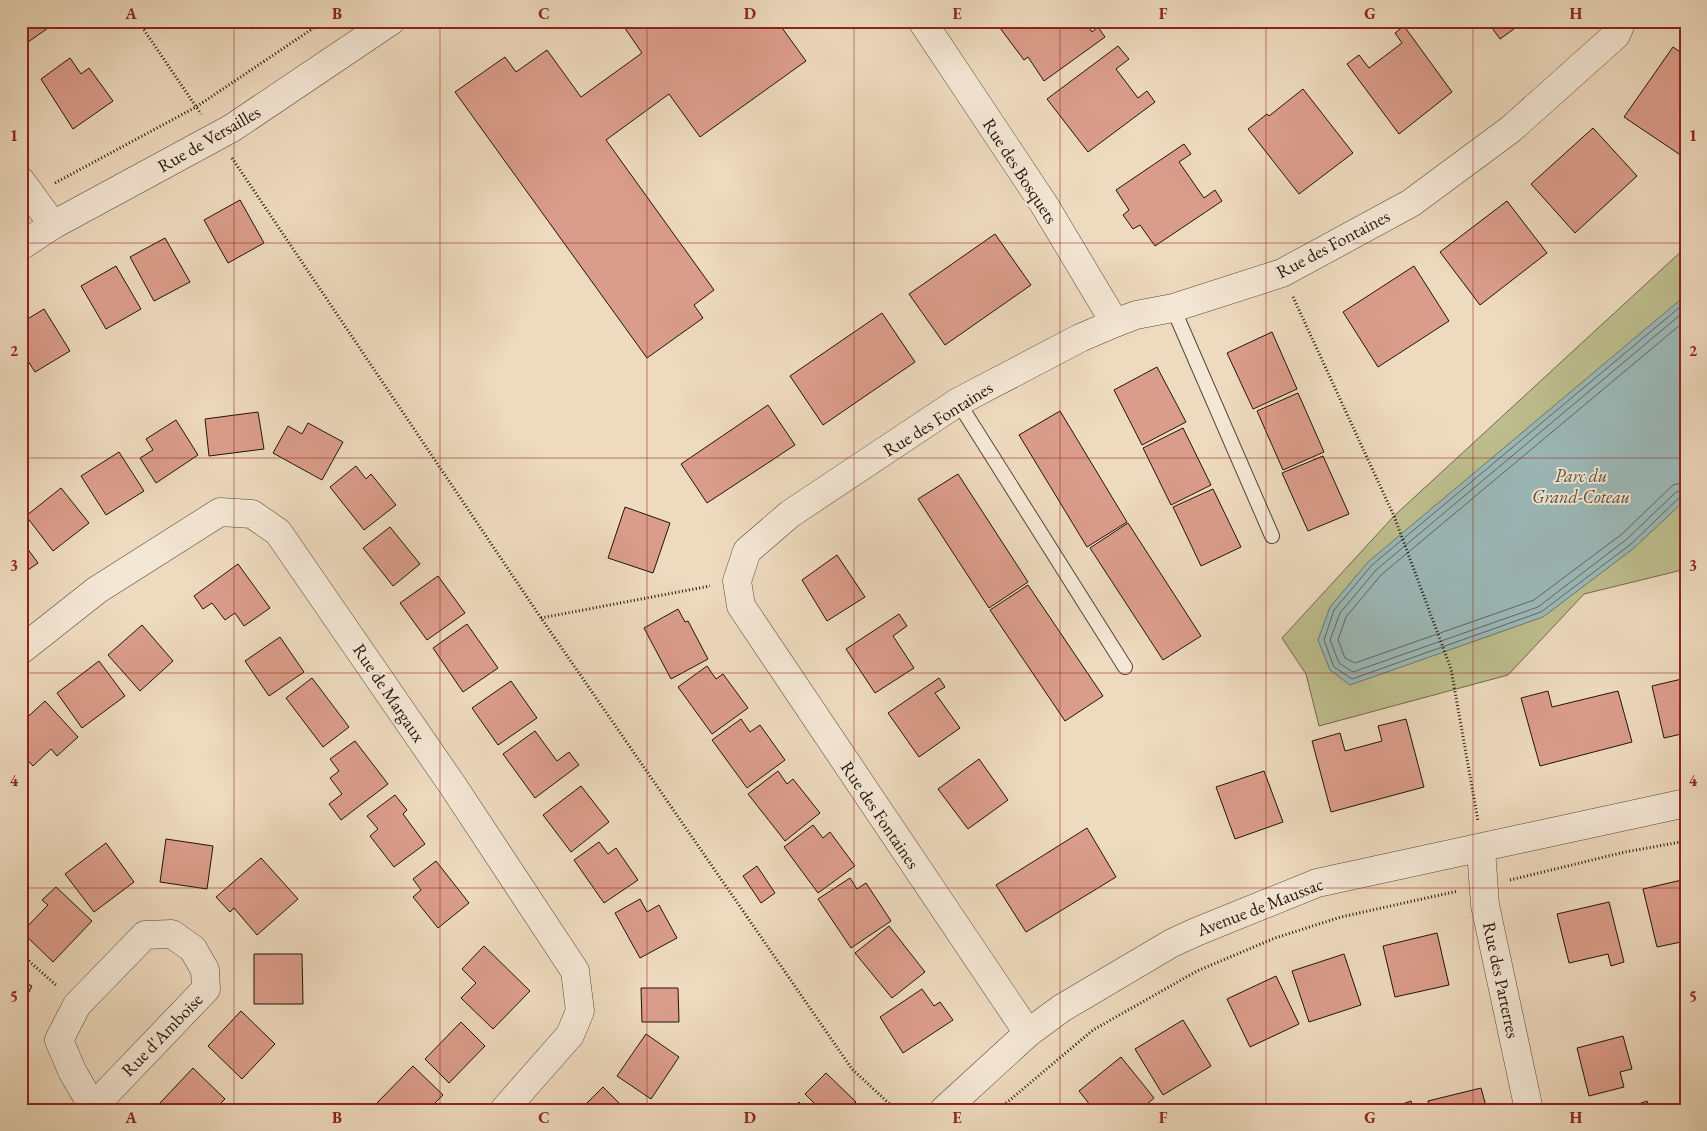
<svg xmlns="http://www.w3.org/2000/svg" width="1707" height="1131" font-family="'EB Garamond',serif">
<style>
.green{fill:#bebe8e;stroke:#6f694b}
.water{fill:#9cb9b9;stroke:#6a7772}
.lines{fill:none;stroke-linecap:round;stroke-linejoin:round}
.shore{stroke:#5e6660;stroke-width:1}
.building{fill:#db9d8b;stroke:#201408}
.service-casing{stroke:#544636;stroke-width:16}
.minor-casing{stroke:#544636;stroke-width:29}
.path{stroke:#201408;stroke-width:3;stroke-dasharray:1 2.5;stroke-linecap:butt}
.service{stroke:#f4e7d5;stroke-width:14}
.minor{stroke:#f4e7d5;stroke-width:28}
.grid{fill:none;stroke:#8f2418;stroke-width:1;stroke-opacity:0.55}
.labels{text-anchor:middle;stroke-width:4;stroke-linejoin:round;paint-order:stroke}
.street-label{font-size:18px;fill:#201408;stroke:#f4e7d5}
.park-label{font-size:18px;font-style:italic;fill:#575037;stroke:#f4e7d5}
.neatline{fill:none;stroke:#8f2418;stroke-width:2}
.grid-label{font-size:16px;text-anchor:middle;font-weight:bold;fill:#8f2418}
</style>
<rect width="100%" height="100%" fill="#eedabe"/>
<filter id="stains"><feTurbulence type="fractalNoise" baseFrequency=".004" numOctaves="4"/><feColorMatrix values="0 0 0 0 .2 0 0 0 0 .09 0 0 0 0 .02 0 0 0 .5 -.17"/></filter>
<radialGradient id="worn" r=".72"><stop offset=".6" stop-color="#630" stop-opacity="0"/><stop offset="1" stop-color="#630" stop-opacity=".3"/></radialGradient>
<polygon class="green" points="1686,247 1686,569 1584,594 1508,675 1319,726 1306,674 1282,638 1394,516"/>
<polygon class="water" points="1686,295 1686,499 1634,548 1543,617 1350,685 1330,670 1318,640 1330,607 1368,562"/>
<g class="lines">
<g class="shore">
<polyline points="1686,302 1372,565 1334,610 1324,640 1334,667 1352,679 1541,612 1631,544 1680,497 1686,496"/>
<polyline points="1686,310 1376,570 1340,613 1330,640 1339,663 1353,672 1538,607 1627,539 1676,492 1686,489"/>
<polyline points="1686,320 1381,575 1346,617 1338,640 1345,658 1355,663 1534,600 1622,534 1673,485 1686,482"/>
</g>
</g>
<g class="building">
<polygon points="21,21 58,21 21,47"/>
<polygon points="245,21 261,21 251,29"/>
<polygon points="620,21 777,21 806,61 700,137 669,94 606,140 714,290 694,305 703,318 647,358 455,92 505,57 516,72 547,50 581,97 642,53"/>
<polygon points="1010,21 1085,21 1092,32 1098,27 1105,37 1044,81 1028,57 1024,60 1000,28"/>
<polygon points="1487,21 1525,21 1500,39"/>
<polygon points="1404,26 1452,92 1399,134 1347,64 1359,55 1369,68 1402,43 1395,33"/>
<polygon points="1118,46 1129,59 1116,69 1138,98 1147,91 1155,102 1088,152 1047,99"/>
<polygon points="1673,47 1686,56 1686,144 1679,154 1624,117"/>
<polygon points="70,58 81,74 89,68 113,101 73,129 41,79"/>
<polygon points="1303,89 1353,153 1299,194 1248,129 1267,114 1269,116"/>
<polygon points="1593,128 1637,176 1575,233 1531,184"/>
<polygon points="1184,144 1191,154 1179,162 1204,198 1215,190 1222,201 1155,246 1140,225 1133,229 1123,215 1129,210 1116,190"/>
<polygon points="240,200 264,243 228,263 204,220"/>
<polygon points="1507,201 1547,253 1480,305 1440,252"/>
<polygon points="995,234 1031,285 945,345 909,294"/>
<polygon points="165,238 190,282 154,301 130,257"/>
<polygon points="116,266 141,309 106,329 81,286"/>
<polygon points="1414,266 1449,321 1378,367 1343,312"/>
<polygon points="44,309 70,351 35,372 21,350 21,323"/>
<polygon points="882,313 915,362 823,425 790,376"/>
<polygon points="1272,332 1297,389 1253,409 1227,353"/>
<polygon points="1157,367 1186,422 1142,445 1114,390"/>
<polygon points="1298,393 1324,452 1283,470 1257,411"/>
<polygon points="768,405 795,445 707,503 681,464"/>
<polygon points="1060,411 1127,522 1087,547 1019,435"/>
<polygon points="258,412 264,449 209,456 205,419"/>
<polygon points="176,420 198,455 156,483 140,458 153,450 146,439"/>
<polygon points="308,423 343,442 322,480 273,453 288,426 302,434"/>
<polygon points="1183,428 1211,485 1171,505 1143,448"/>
<polygon points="119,452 144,491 106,515 81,476"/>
<polygon points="1323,456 1349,514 1308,531 1282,473"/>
<polygon points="356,466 366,479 371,474 396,505 364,530 330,487"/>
<polygon points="958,474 1028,582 989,608 918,499"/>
<polygon points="61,488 89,523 53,551 26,516"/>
<polygon points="1213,489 1241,547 1201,566 1173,507"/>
<polygon points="625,507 670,523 653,573 608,558"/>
<polygon points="1128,523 1201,636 1163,660 1090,548"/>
<polygon points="390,527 420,564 393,586 363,548"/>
<polygon points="21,540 38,563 21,575"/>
<polygon points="837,555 865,597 827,621 802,580"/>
<polygon points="238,564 270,608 244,626 235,613 225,620 212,603 203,609 194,596"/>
<polygon points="438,576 465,613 427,640 400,603"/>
<polygon points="1028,585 1103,696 1065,721 990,610"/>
<polygon points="678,609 685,622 688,621 708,659 671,679 644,628"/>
<polygon points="899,614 907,626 893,636 914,668 875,693 846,649"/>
<polygon points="467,624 498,668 463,692 433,648"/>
<polygon points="142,625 173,661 140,691 108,655"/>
<polygon points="280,637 304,672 269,696 245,661"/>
<polygon points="99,661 125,696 82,728 57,693"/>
<polygon points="707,666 716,679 723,674 748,708 712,734 678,687"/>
<polygon points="312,678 349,727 323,747 286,698"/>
<polygon points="939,678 945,687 935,693 960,728 919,757 888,713"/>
<polygon points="1686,678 1686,733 1664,738 1652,686"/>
<polygon points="511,681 537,718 498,745 472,708"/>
<polygon points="1548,691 1552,707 1618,691 1632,742 1540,766 1521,698"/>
<polygon points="45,701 78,737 57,756 51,749 33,766 21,753 21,723"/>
<polygon points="741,719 750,732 760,725 785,760 747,788 712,740"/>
<polygon points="1406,719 1424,787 1331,812 1312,741 1340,733 1345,751 1382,741 1378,726"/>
<polygon points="535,731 557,761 569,752 579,765 535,798 503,754"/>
<polygon points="355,741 388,784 341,820 329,804 342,794 330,778 339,771 330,759"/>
<polygon points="979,759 1008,800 968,829 938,789"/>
<polygon points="778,771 787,784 793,779 820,813 785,841 748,794"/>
<polygon points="1264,771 1283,822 1235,839 1216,787"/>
<polygon points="581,786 609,822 571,852 543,815"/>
<polygon points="395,795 407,810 403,814 425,844 394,867 370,836 378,829 367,816"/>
<polygon points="813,825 823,838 830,832 855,866 818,893 784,847"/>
<polygon points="1087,828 1116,877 1026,932 996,885"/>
<polygon points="166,839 213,846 207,889 160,882"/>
<polygon points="599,842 608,854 616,848 638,880 604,903 574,860"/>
<polygon points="106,843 134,882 94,912 65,874"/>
<polygon points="261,858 298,899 257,935 234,908 230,912 216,897"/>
<polygon points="436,861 469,903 438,928 413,897 421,890 413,879"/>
<polygon points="757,866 775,893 761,903 743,876"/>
<polygon points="850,878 857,889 866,883 891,921 851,948 818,899"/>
<polygon points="1686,879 1686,941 1657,947 1643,889"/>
<polygon points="56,887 92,921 53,962 22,932 48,905 42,900"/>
<polygon points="640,899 647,912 659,905 677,938 640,958 615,913"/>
<polygon points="1609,902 1624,962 1611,966 1608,954 1569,963 1557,914"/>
<polygon points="889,926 925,972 892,998 855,953"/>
<polygon points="1437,933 1449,985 1395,997 1383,946"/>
<polygon points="484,946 530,991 493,1029 461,998 476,983 462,969"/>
<polygon points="254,954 302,954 303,1004 254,1004"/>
<polygon points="1344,954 1361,1005 1309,1022 1292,971"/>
<polygon points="1276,976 1299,1024 1250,1047 1227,999"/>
<polygon points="21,981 32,986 21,1008"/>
<polygon points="641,988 678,988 679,1022 642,1022"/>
<polygon points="922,989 934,1006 940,1002 953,1020 903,1053 880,1017"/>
<polygon points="241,1011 275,1044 242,1079 208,1046"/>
<polygon points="1183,1020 1211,1066 1163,1095 1135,1049"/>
<polygon points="461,1022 485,1046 449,1083 425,1059"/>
<polygon points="646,1034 679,1057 651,1099 617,1076"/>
<polygon points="1623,1036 1632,1069 1620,1072 1624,1087 1589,1096 1577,1048"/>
<polygon points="1121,1057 1154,1098 1140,1110 1094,1110 1079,1091"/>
<polygon points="413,1066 443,1095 428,1110 380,1110 375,1105"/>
<polygon points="193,1068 225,1099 214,1110 168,1110 160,1103"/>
<polygon points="826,1073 856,1102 848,1110 821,1110 805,1094"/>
<polygon points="603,1087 626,1110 580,1110"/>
<polygon points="1481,1088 1487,1110 1430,1110 1428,1101"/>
<polygon points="1411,1101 1414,1110 1386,1110"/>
<polygon points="1647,1101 1650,1110 1622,1110"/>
<polygon points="799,1102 807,1110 791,1110"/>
</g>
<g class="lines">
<defs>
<g id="service">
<polyline points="1173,308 1272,536"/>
<polyline points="958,402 1125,667"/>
</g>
<g id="minor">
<polyline points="922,21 1045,206 1115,323"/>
<polyline points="21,181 53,225"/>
<polyline points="21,246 53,225 232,128 391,21"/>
<polyline points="21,650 97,590 220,512 252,514 278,532 453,786 575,971 580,1011 570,1035 504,1110"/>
<polyline points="1481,849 1485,905 1529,1110"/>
<polyline points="1028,1033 741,606 737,581 747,551 790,514 958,402 1080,338 1115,323 1136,315 1173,308 1282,273 1411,203 1511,129 1616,35 1622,21"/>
<polyline points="93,1107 206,989 205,970 193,949 172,934 145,935 77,1005 59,1040 72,1071 93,1107 95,1110"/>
<polyline points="944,1110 1028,1033 1062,1008 1172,943 1196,932 1317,883 1686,803"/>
</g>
</defs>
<use href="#service" class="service-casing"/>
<use href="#minor" class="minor-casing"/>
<g class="path">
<polyline points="138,21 201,114"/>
<polyline points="232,158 541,618 852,1069 896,1110"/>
<polyline points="55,183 196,107 324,21"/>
<polyline points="1293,297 1394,516 1451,669 1478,821"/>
<polyline points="541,618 710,586"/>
<polyline points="1510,880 1625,852 1686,841"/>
<polyline points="21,954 57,986"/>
<polyline points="998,1110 1093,1030 1197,971 1275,938 1341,917 1458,891"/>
</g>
<use href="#service" class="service"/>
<use href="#minor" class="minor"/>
</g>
<path class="grid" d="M234 21V1110M440 21V1110M647 21V1110M854 21V1110M1060 21V1110M1266 21V1110M1473 21V1110M21 243H1686M21 458H1686M21 673H1686M21 888H1686"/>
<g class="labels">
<g class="street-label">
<text transform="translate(209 139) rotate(-30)" y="6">Rue de Versailles</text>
<text transform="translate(1020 171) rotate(57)" y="6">Rue des Bosquets</text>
<text transform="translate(1333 244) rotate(-28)" y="6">Rue des Fontaines</text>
<text transform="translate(938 419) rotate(-32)" y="6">Rue des Fontaines</text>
<text transform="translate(389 693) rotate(56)" y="6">Rue de Margaux</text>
<text transform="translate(880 815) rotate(56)" y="6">Rue des Fontaines</text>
<text transform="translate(1260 907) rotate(-21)" y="6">Avenue de Maussac</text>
<text transform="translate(1501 980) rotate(78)" y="6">Rue des Parterres</text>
<text transform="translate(162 1035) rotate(-46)" y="6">Rue d'Amboise</text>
</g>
<g class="park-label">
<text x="1581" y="482">Parc du<tspan x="1581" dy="21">Grand-Coteau</tspan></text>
</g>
</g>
<rect width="1707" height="1131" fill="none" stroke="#eedabe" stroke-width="55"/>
<rect x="28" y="28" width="1652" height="1076" class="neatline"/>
<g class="grid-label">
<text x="131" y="19">A</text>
<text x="337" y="19">B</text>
<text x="544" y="19">C</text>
<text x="750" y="19">D</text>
<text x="957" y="19">E</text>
<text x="1163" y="19">F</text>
<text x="1370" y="19">G</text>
<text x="1576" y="19">H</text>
<text x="14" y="141">1</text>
<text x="1693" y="141">1</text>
<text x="14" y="356">2</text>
<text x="1693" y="356">2</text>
<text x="14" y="571">3</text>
<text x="1693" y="571">3</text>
<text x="14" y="786">4</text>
<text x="1693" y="786">4</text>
<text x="14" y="1002">5</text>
<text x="1693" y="1002">5</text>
<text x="131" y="1123">A</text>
<text x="337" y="1123">B</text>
<text x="544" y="1123">C</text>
<text x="750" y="1123">D</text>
<text x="957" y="1123">E</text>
<text x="1163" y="1123">F</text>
<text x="1370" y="1123">G</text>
<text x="1576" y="1123">H</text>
</g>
<rect width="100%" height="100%" filter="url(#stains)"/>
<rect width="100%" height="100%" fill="url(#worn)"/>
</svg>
